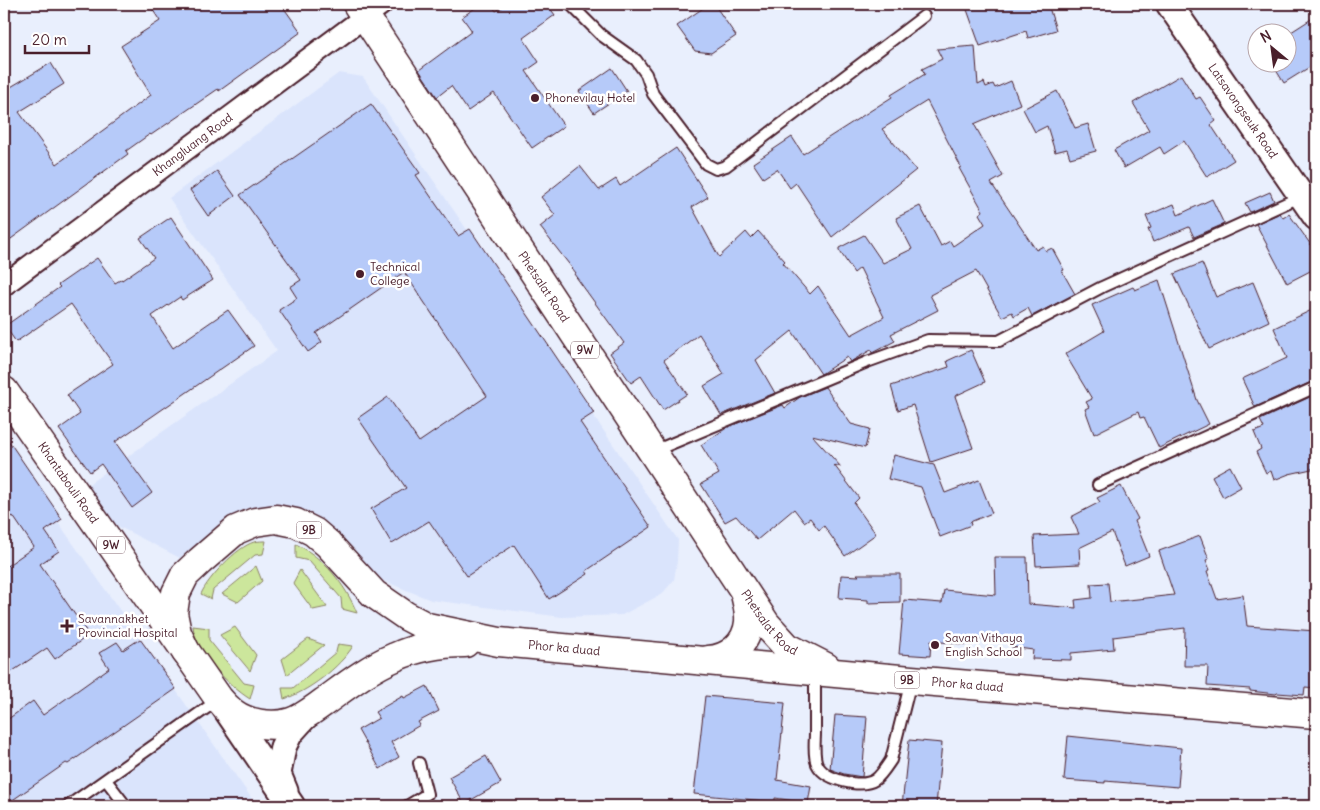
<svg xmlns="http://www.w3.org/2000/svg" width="1320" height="810" font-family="Delius,sans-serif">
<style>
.built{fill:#dae4fc}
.green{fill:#cce69c;stroke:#8b8264}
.building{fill:#b6caf9;stroke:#4a1f2b}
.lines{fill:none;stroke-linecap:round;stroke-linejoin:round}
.service-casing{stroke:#4a1f2b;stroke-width:14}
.minor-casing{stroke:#4a1f2b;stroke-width:24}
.tertiary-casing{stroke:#4a1f2b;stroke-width:29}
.primary-casing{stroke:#4a1f2b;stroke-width:31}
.service{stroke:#fff;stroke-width:10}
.minor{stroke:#fff;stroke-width:20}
.tertiary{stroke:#fff;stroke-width:25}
.primary{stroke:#fff;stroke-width:28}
.poi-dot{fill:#4a1f2b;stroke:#fff;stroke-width:2}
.labels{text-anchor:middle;stroke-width:5;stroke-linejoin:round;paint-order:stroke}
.shield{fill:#fff;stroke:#80626b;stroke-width:1}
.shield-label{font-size:11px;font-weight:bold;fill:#4a1f2b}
.poi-label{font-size:12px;fill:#4a1f2b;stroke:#fff;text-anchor:start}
.street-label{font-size:12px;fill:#4a1f2b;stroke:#fff}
</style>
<rect width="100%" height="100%" fill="#e9effd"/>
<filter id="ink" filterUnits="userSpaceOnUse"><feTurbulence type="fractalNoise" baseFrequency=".02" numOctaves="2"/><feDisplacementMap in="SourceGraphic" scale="10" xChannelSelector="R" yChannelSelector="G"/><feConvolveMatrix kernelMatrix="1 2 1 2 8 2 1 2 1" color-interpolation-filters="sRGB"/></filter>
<g filter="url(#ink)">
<g class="built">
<polygon points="339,73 363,77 678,540 677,561 674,580 662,594 622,615 562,617 431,600 379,579 343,538 325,522 307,511 275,505 256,507 242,511 226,520 180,558 106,520 83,488 277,351 169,198"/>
<polygon points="4,445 257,806 4,806"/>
</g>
<g class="green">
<path d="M266 541 263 554 255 555 213 590 211 599 201 594C208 578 237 547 254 542 258 541 263 541 266 541Z"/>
<path d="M296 544C324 558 345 584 357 613L342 609 341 598 309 561 296 558Z"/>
<polygon points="256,566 262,581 238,602 222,594"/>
<polygon points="300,570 327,607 313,610 293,583"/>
<path d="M193 626 209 628V640L244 683 254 685 250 699C229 686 195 652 193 626Z"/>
<polygon points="235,627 256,655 250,671 220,635"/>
<polygon points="308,639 324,645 287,675 282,659"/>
<path d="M338 644 353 646C340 667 308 692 284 699L282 688H293L336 652Z"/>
</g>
<g class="building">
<polygon points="149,4 191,4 198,10 207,4 281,4 301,32 219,91 218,89 151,135 150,134 126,151 128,154 4,244 4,91 51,63 64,84 19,112 57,164 151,95 121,46 160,21"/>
<polygon points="481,4 491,4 496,11 507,4 547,4 555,15 523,38 539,62 526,71 564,126 532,148 494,93 468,111 451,86 437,97 419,70 472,31 462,17"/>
<polygon points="709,4 714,4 736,36 711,53 695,51 677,26"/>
<polygon points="965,4 1048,4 1056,30 1028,38 1026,31 980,46"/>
<polygon points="1316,16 1316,63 1284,83 1271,62 1288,62 1288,34"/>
<polygon points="975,46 978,85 984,82 986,87 993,84 995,88 1011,81 1020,104 974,124 1003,176 991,183 1036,250 1043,246 1046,251 1052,248 1064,270 1062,271 1075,294 1032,316 1028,308 1014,316 1012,312 1002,317 976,271 930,295 938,310 891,334 895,341 872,353 871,350 850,362 847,357 821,374 792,331 756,360 775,393 721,415 704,386 724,374 699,334 664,360 687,394 663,410 641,376 631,383 610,353 624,343 574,274 576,273 540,227 555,215 541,197 580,166 599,190 616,179 620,186 676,148 708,197 692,207 719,257 746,232 751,238 758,231 785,261 783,263 810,294 818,286 851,335 884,317 860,268 854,273 839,250 839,248 864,235 883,263 912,249 896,218 920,206 941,246 950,241 953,246 985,224 979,214 983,211 959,168 961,167 927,101 882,129 916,170 832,237 796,183 790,188 777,169 763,178 753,163 792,137 803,154 892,97 891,95 925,74 922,69 942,59 937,49"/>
<polygon points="612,68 627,91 594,113 579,91"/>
<polygon points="1181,75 1196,99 1200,97 1216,121 1211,125 1234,160 1207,177 1184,141 1164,154 1160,147 1124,168 1114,150 1149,130 1133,103"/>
<polygon points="1057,91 1075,128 1088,124 1096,151 1070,158 1067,149 1055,152 1047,126 1035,132 1023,109"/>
<polygon points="371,104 420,173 416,175 458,236 470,229 594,413 580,422 651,527 586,571 588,574 549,599 514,545 467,576 429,521 392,544 371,509 406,488 358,418 388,397 419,442 487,396 404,272 316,333 322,342 308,352 279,310 297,298 290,287 301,280 240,195"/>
<polygon points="217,171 235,196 208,216 190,190"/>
<polygon points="1270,192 1274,201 1250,212 1245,203"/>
<polygon points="1212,199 1224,224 1194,237 1189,227 1153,242 1148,229 1151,228 1146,216 1174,204 1178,215"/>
<polygon points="1280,213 1283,218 1289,214 1316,252 1316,268 1287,283 1256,224"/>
<polygon points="171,217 213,280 182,300 180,297 152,316 173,348 228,310 254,346 115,442 152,493 132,508 101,464 90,472 59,429 80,414 67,395 113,364 71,304 16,342 5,326 60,287 58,285 97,258 115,283 122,279 122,280 154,258 140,238"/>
<polygon points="1202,263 1216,297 1253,282 1269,321 1209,349 1174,274"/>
<polygon points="1159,280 1197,400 1209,424 1159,448 1144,417 1140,418 1138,412 1094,434 1085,409 1089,407 1086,402 1092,399 1065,354 1104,331 1092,305 1133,287 1135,290"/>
<polygon points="1316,308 1316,380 1255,407 1242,379 1287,358 1274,328"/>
<polygon points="971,350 985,382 955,396 973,448 931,462 913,405 898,410 891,386 949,367 947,361"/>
<polygon points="825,387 851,424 870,429 865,448 812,435 841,467 834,465 859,498 854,503 876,534 845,556 824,526 819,530 810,518 804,522 794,509 757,540 736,516 725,522 701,484 719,474 701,445 728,427 783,405 785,408 800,397"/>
<polygon points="1316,394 1316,468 1289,474 1274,480 1271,471 1266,473 1256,452 1261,449 1254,432 1264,428 1260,420"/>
<polygon points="4,434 62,519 45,531 59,551 40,564 89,635 55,659 47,648 4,677 4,568 34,547 13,516 4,522"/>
<polygon points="894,455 934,465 945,493 979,480 992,513 970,522 971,525 940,537 921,487 888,479"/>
<polygon points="1230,466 1241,487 1223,497 1212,476"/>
<polygon points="1121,486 1138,519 1135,521 1149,556 1125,566 1112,532 1079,548 1080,564 1036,566 1034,536 1079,534 1071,517 1100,502 1097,498"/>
<polygon points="1200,536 1209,559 1206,560 1210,570 1207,571 1217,599 1243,595 1247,626 1316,631 1316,688 1305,687 1304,695 1277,693 1276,694 1250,691 1250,689 1207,686 1208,666 1184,666 1185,628 1113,637 1114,649 1071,653 1071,660 1032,659 1033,650 1011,647 1012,643 973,639 972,645 931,641 930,656 899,654 904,600 942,603 944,590 996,595 995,557 1027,557 1028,604 1076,608 1075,600 1092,598 1091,584 1108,583 1110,602 1174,595 1159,551"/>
<polygon points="857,574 900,574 900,602 868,603 868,600 839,598 841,575 859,576"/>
<polygon points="140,639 176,689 68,764 66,763 4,806 4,722 33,701 43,715 109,668 99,653 117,642 123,650"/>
<polygon points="427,686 439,711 418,722 420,725 391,742 399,757 380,769 358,730 379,718 375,712 403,696 404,698"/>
<polygon points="705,696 785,703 777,780 811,786 808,803 775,798 775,802 694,794"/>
<polygon points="835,715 867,717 862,777 844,774 830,769"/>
<polygon points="1068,736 1181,748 1178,787 1105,781 1105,783 1064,780"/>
<polygon points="909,740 942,743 936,806 902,806"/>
<polygon points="486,756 501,783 464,804 449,777"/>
</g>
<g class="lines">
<defs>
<g id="service">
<polyline points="570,4 601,35 636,60 646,74 653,94 706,164 716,169 726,166 924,16"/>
<polyline points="654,451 867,362 928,340 999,341 1102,287 1302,196"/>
<polyline points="1098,485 1316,387"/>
<path d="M815 672C815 692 815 713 815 733 815 742 813 755 817 764 823 777 840 781 852 783 875 786 879 778 891 760L911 681"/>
<polyline points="106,780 126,806"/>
<polyline points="68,806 218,700"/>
<polyline points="407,806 427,794 419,763"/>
</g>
<g id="minor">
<path id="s1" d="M4 285 382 4"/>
</g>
<g id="tertiary">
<path id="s2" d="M1169 4 1316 217"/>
<polyline points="223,705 292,806"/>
<polyline points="285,791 278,774 283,747 290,733 309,712"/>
</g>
<g id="primary">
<path id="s3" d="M357 4 766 624 787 647 826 667"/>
<path id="s4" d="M4 391 219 699C223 704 228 709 233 713 248 724 272 728 291 722 303 718 314 709 324 702 346 686 369 668 395 657 417 647 441 643 465 643"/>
<path id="s5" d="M186 652 177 633 173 613 176 593 185 575 200 561 236 530 255 522 276 519 296 523 314 532 328 544 374 594 406 616 427 627 499 642 911 680 1316 714"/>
<path d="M708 660C729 659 747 644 749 622 750 613 747 603 745 594"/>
</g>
</defs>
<use href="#service" class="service-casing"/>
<use href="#minor" class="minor-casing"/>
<use href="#tertiary" class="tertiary-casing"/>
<use href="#primary" class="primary-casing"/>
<use href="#service" class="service"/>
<use href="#minor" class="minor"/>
<use href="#tertiary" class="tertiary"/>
<use href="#primary" class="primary"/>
</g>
</g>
<g class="poi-dot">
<circle cx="535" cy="98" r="5"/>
<circle cx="360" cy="274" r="5"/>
<path d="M64.5 618.5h5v5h5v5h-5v5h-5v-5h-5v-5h5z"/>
<circle cx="935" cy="645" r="5"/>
</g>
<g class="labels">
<g class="shield">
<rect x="571" y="341.5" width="28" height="17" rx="4"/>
<rect x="296.5" y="521.5" width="25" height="17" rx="4"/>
<rect x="97" y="536.5" width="28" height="17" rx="4"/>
<rect x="894.5" y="671.5" width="25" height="17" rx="4"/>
</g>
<g class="shield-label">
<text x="585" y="354">9W</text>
<text x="309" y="534">9B</text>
<text x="111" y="549">9W</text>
<text x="907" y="684">9B</text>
</g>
<g class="poi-label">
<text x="545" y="102">Phonevilay Hotel</text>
<text x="370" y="271">Technical<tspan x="370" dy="14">College</tspan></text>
<text x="78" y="623">Savannakhet<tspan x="78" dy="14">Provincial Hospital</tspan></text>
<text x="945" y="642">Savan Vithaya<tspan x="945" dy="14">English School</tspan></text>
</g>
<g class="street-label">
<text dy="4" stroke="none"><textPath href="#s2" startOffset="130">Latsavongseuk Road</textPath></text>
<text dy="4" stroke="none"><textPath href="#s1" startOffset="235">Khangluang Road</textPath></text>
<text dy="4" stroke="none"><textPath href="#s3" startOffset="339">Phetsalat Road</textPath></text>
<text dy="4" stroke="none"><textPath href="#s4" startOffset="112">Khantabouli Road</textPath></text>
<text dy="4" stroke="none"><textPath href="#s3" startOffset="744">Phetsalat Road</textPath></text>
<text dy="4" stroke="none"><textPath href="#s5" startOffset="520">Phor ka duad</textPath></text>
<text dy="4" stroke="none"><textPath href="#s5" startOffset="925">Phor ka duad</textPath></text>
</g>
</g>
<rect width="1320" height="810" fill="none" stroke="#fff" stroke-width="20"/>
<rect x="10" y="10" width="1300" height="790" fill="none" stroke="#4a1f2b" stroke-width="2" filter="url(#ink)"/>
<g transform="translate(1272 48) rotate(331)"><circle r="24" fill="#ffffff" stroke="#b7a5aa"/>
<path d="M0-4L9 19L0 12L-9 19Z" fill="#4a1f2b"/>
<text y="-8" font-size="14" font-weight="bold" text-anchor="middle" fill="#4a1f2b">N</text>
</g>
<path d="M25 45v8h64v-8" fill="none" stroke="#4a1f2b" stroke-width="2.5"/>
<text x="32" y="45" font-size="15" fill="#4a1f2b" stroke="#ffffff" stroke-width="4" paint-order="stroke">20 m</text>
</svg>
